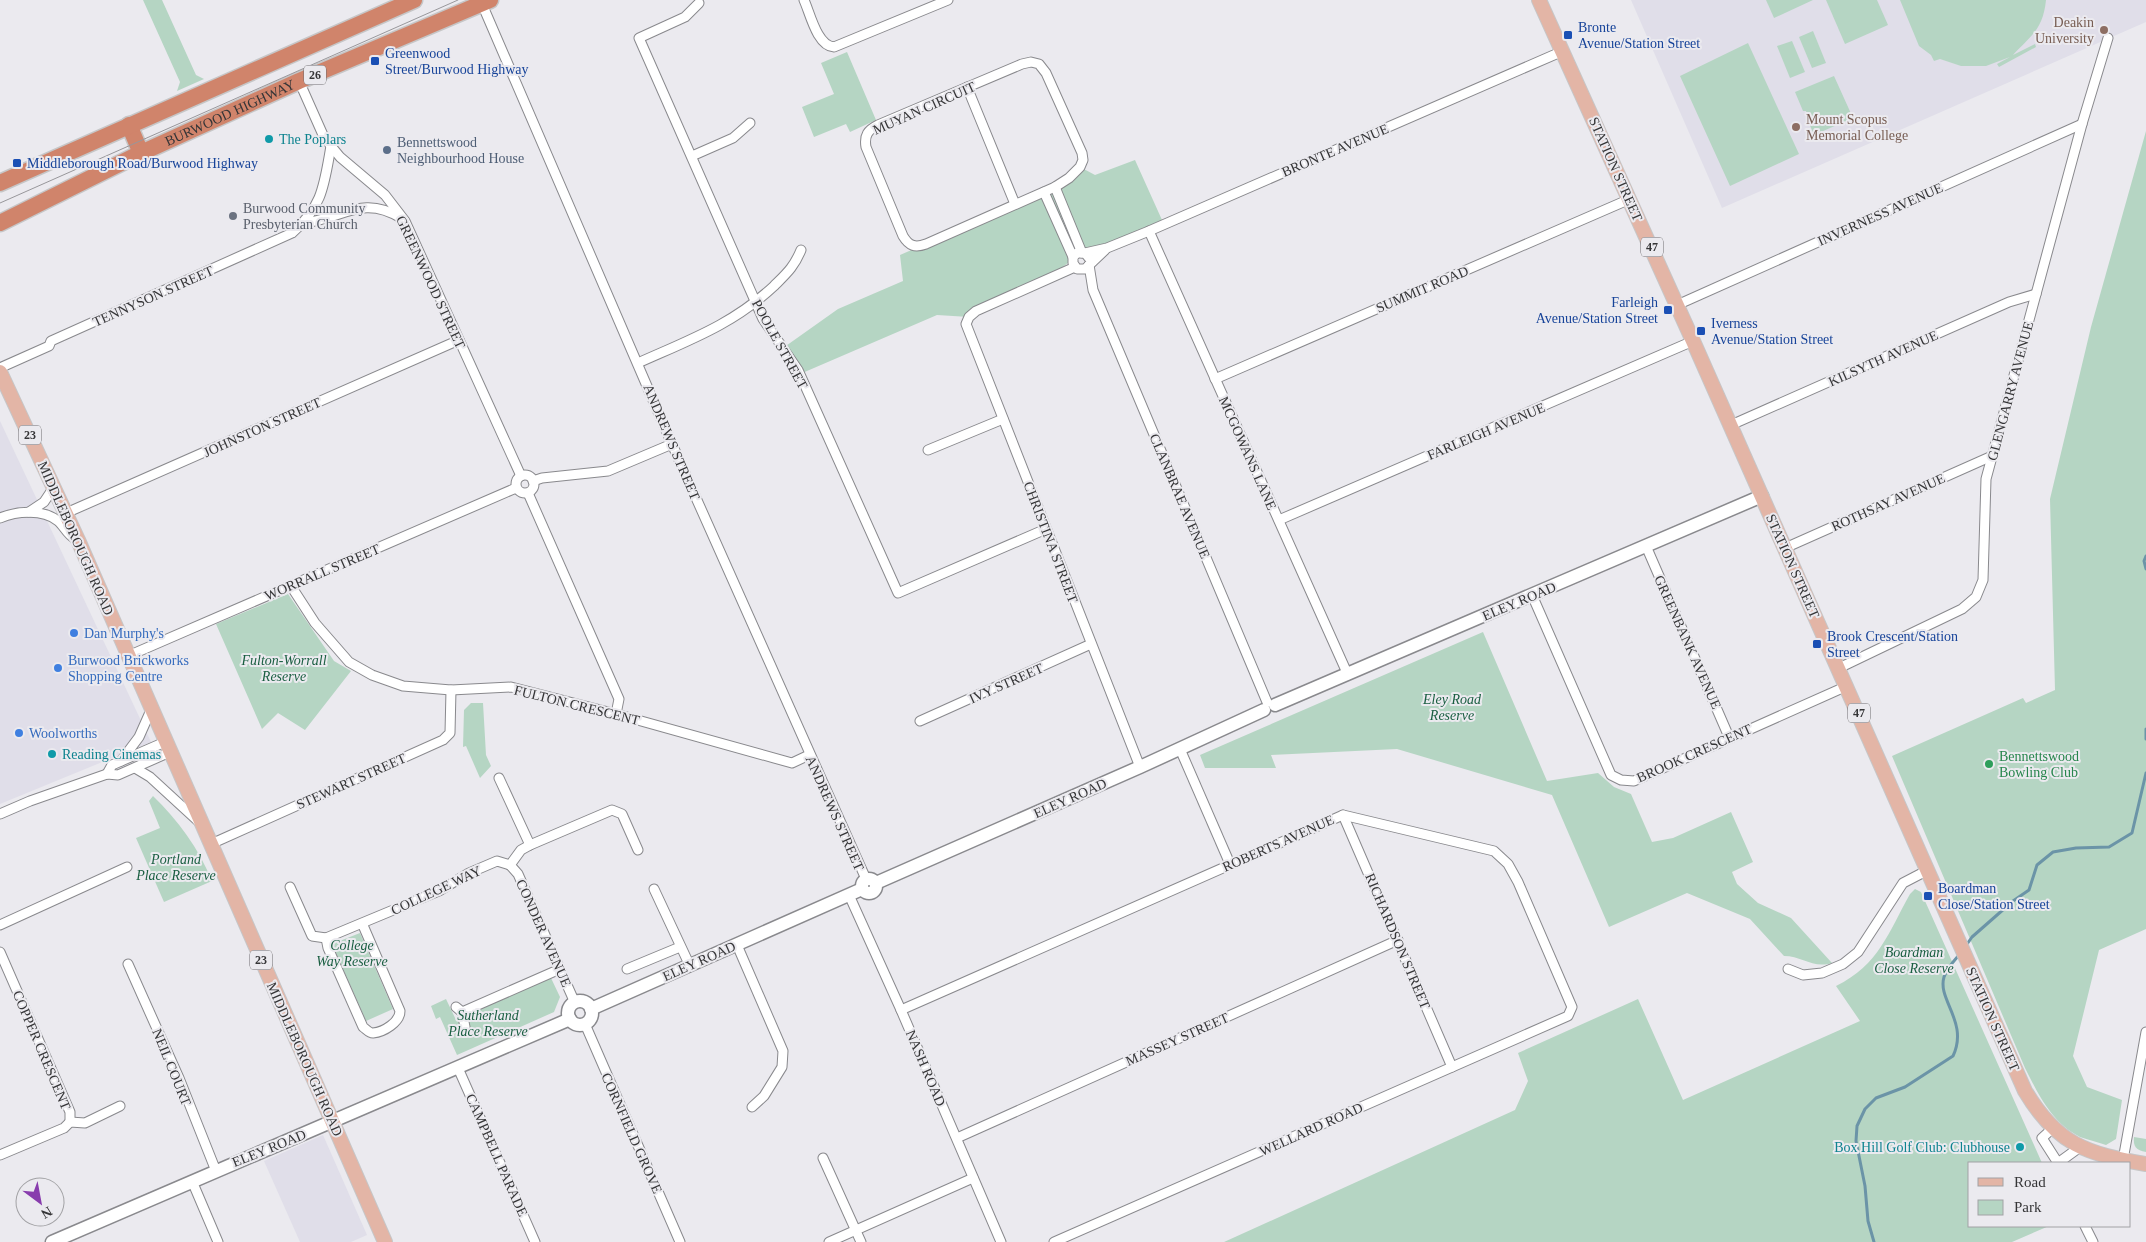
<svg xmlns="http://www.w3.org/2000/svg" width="2146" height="1242" font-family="'Times New Roman',serif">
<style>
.built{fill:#e0dee9}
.green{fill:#b5d5c3}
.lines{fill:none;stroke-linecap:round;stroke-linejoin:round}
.stream{stroke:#6b94a7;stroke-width:3}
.street-casing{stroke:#89898d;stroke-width:11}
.secondary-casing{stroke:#89898d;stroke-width:15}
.primary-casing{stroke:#c6c6c7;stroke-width:16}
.highway-casing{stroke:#c6c6c7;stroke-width:19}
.street{stroke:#fff;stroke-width:9}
.secondary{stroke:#fff;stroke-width:12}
.primary{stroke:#e3b5a6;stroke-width:14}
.highway{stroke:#d0846b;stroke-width:16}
.tram{stroke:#98979b;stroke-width:1}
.education-dot{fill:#8d6e63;stroke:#ebeaef;stroke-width:2}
.transit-dot{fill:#1a4fb4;stroke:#ebeaef;stroke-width:2}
.culture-dot{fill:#0f9aa8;stroke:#ebeaef;stroke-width:2}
.service-dot{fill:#5c6f8a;stroke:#ebeaef;stroke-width:2}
.worship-dot{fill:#6b7280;stroke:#ebeaef;stroke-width:2}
.shop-dot{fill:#3f7fe0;stroke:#ebeaef;stroke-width:2}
.leisure-dot{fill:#2e9e5b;stroke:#ebeaef;stroke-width:2}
.labels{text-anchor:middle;stroke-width:4;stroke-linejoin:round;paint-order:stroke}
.shield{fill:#ebeaef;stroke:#6c6b6e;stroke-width:1}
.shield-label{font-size:12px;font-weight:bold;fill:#353537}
.education-label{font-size:14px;fill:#785e54;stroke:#ebeaef;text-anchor:end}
.transit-label{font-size:14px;fill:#164399;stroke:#ebeaef;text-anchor:start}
.street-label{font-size:14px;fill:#353537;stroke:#ebeaef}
.culture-label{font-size:14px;fill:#0d838f;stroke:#ebeaef;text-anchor:start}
.service-label{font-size:14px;fill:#4e5e75;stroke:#ebeaef;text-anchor:start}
.worship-label{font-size:14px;fill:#5b616d;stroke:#ebeaef;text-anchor:start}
.shop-label{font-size:14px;fill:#366cbe;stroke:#ebeaef;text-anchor:start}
.park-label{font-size:14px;font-style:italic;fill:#195e41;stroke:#ebeaef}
.leisure-label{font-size:14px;fill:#27864d;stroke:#ebeaef;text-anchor:start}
</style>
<rect width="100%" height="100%" fill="#ebeaef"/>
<g class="built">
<polygon points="1631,0 2146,0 2146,22 1722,208"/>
<polygon points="0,421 151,742 0,804"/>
<polygon points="323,1135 367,1235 351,1242 300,1242 264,1161"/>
</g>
<g class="green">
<polygon points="143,0 162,0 196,75 204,79 177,91 180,82"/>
<polygon points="1766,0 1813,0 1774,18"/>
<polygon points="1826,0 1877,0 1888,25 1845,44"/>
<path d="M1900 0H2046C2043 29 2032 35 2013 55L2035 44 2036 47 1999 67 1997 64 2010 57 1986 66H1961L1940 59 1934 61 1931 55 1919 46Z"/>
<polygon points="1813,31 1826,63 1812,68 1799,37"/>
<polygon points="1792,41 1805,72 1790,78 1777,46"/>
<polygon points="1748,43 1799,154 1730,186 1680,76"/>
<polygon points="847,52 876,120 850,132 846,124 814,137 802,107 834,94 821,63"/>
<polygon points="1834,76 1853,118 1814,135 1806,116 1807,115 1806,111 1803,111 1795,92"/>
<path d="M2146 131V929L2099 950 2073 1056 2087 1087 2122 1100 2116 1139 2106 1145C2098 1142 2088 1140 2080 1137 2052 1123 2038 1094 2025 1068L1892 756 2023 698 2026 703 2055 690 2050 499 2091 327Z"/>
<polygon points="1135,160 1162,220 1073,259 1046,280 969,317 937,315 800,374 783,348 838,309 903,281 900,255 1044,192 1080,167 1095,175"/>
<polygon points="288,594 334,661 351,671 305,730 278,713 262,729 216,624"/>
<path d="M1483 632 1547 781 1598 773 1614 787 1631 794 1652 842 1673 838 1731 812 1753 862 1732 872 1737 884 1758 903 1791 918 1832 963C1813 969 1802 956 1784 956L1750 919 1687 893 1609 927 1552 795 1397 749 1271 755 1276 768H1205L1200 755Z"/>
<polygon points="471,703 483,703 486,755 491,766 480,778 466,746 463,747 464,710"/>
<path d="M153 796C178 820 199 849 212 881L164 902 136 838 160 828 149 801Z"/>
<path d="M1915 889 1921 892 2042 1163H1970V1226H2049L2012 1242H1224L1515 1110 1528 1081 1518 1053 1638 999 1683 1100 1860 1021 1836 986C1879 965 1888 933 1910 894Z"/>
<polygon points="360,933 393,1009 366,1021 332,944"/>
<polygon points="551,978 560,997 554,1012 457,1055 440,1017 436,1019 431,1006 446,999 456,1020"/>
<path d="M2134 1137 2146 1139V1152C2136 1150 2133 1147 2134 1137Z"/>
</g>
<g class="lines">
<g class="stream">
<polyline points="2146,556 2144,561 2146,569"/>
<polyline points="2146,729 2146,739"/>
<polyline points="1965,947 1972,937 2013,901 2029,890 2037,865 2053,852 2076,848 2109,847 2132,833 2146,773"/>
<path d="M1874 1242 1868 1221 1865 1186 1856 1141 1857 1126 1865 1109 1876 1098 1905 1087 1953 1056C1969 1022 1937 1000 1944 977 1947 968 1954 961 1960 954"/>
</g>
<defs>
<g id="street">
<path d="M804 0C810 13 817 46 834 47L948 0"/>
<polyline points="699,3 685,17 639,38 763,319 798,370 898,593 1046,529"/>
<polyline points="482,4 672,444 866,879"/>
<path d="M1031 62 1039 64 1046 73 1082 153 1083 160 1080 167 1069 178 1055 187 926 244C915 248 909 246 903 236L866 147C864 135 868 130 878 125L1022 64Z"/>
<polyline points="299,81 323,135 331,146 340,157 385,195 405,221 521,476"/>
<polyline points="967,87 1015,204"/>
<polyline points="692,156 733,138 750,123"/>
<polyline points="1055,187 1082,253"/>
<polyline points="1044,192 1073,257"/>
<path d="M303 223C342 219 362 194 401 218"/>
<polyline points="1149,231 1348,675"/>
<polyline points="1085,253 1107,248 1149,231 1563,51"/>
<polyline points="1089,258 1085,253 1077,253 1073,257 1073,263 1077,269 1085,269 1105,250"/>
<polyline points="1089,265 1093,290 1267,702"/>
<polyline points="1075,267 976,311 969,317 966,324 1140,767"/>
<polyline points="1677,305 2082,124"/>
<path d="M638 363C689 340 732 325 774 286 787 273 794 267 801 250"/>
<path d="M2 367 49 346 51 341 292 233C323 206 324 185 331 146"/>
<polyline points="1215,379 1630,199"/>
<polyline points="1731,425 2009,302 2036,294"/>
<polyline points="928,450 1003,419"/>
<circle cx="525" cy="484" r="9"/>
<polyline points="533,481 542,478 608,471 672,444"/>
<polyline points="528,493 619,699 616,714"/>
<polyline points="29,512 44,502 54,487"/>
<polyline points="66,513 459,340"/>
<path d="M0 518C17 511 43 509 58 521 64 526 67 534 74 538"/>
<polyline points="1279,520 1693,341"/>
<polyline points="1646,546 1729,737"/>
<polyline points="1785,548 1992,456"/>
<polyline points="291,586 315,623 349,662 372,675 403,686 451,690 511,687 616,714 792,763 809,755"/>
<polyline points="1532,595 1611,775 1621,780 1634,781 1847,686"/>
<polyline points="128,656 516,488"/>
<polyline points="1839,668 1962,609 1976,597 1983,580 1986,479 2082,124 2108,38"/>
<polyline points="920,721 1091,644"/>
<polyline points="1180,749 1230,864"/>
<polyline points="121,761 139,737 151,710"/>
<polyline points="135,768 150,777 199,822"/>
<polyline points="107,774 112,765 165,742"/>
<polyline points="499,778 530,845"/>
<polyline points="0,814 30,801 107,774 118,775 170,752"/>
<polyline points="1343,815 1452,1067"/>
<polyline points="211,844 443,740 450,733 451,690"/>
<polyline points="510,865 521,850 530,845 612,810 622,814 638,850"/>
<polyline points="510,865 518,874 575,1003"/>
<polyline points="290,887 312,936 326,938"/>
<polyline points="654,889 690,966"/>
<polyline points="849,895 901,1010 1001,1242"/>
<path d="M362 923 326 938 328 948 363 1027C366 1029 369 1033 373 1033 384 1032 400 1022 400 1011L362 923 439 891 469 873 497 861 510 865"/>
<polyline points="0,925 127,867"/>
<polyline points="737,945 783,1051 782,1067 764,1096 752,1107"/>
<polyline points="0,952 70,1112 70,1122"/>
<polyline points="128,964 179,1078 216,1171"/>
<polyline points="627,969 680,947"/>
<polyline points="1788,969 1803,975 1822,973 1843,964 1858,952 1903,883 1928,870"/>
<polyline points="456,1007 462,1012 560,969"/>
<polyline points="901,1010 1343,815 1494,851 1508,864 1518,882 1572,1007 1568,1016 1054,1242"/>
<polyline points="462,1012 465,1027"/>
<polyline points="585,1024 680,1242"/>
<polyline points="458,1068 535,1242"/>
<polyline points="2053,1128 2042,1138 2058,1163"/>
<polyline points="957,1138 1398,940"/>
<polyline points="0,1155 64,1128 70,1122 85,1123 120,1106"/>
<polyline points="823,1158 861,1242"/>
<polyline points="2123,1160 2146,1032"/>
<polyline points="2058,1163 2080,1147"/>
<polyline points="192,1181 218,1242"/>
<polyline points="2085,1226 2093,1242"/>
<polyline points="829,1242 973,1178"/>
</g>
<g id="secondary">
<polyline points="1275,705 1762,496"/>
<circle cx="869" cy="886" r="7"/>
<polyline points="876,883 1140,767 1264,710"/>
<circle cx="580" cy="1013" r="12"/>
<polyline points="591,1009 862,889"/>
<polyline points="52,1242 570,1019"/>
</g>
<g id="primary">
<path d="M1539 0 1693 341 2025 1091C2057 1145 2087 1154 2146 1164"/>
<polyline points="0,372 78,540 385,1242"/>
</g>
<g id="highway">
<polyline points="129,125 141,153"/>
<polyline points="0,183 414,0"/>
<path id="s1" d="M0 223 141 153 299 81 490 0"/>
</g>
</defs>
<use href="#street" class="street-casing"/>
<use href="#secondary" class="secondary-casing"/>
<use href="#primary" class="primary-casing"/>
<use href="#highway" class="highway-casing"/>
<use href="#street" class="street"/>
<use href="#secondary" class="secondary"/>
<use href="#primary" class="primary"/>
<use href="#highway" class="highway"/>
<polyline class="tram" points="0,203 458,0"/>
</g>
<g class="education-dot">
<circle cx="2104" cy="30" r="5"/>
<circle cx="1796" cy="127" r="5"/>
</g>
<g class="transit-dot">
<rect x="1563" y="30" width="10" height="10" rx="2.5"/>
<rect x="370" y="56" width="10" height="10" rx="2.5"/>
<rect x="12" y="158" width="10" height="10" rx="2.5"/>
<rect x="1663" y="305" width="10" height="10" rx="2.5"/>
<rect x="1696" y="326" width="10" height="10" rx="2.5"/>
<rect x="1812" y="639" width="10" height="10" rx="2.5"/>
<rect x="1923" y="891" width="10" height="10" rx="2.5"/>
</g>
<g class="culture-dot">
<circle cx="269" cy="139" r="5"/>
<circle cx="52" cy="754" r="5"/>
<circle cx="2020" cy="1147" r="5"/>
</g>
<circle class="service-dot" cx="387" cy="150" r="5"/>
<circle class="worship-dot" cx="233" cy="216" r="5"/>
<g class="shop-dot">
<circle cx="74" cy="633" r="5"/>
<circle cx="58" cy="668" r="5"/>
<circle cx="19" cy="733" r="5"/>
</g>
<circle class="leisure-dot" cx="1989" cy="764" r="5"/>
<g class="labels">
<g class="shield">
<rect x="304" y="65.5" width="22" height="19" rx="4"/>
<rect x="1641" y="237.5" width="22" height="19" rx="4"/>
<rect x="19" y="425.5" width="22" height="19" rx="4"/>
<rect x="1848" y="703.5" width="22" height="19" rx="4"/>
<rect x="250" y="950.5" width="22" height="19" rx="4"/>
</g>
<g class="shield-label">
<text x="315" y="79">26</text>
<text x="1652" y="251">47</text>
<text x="30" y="439">23</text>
<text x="1859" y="717">47</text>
<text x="261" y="964">23</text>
</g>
<g class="education-label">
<text x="2094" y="27">Deakin<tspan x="2094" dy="16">University</tspan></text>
<text x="1806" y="124" text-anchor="start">Mount Scopus<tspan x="1806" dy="16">Memorial College</tspan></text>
</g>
<g class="transit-label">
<text x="1578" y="32">Bronte<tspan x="1578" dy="16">Avenue/Station Street</tspan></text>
<text x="385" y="58">Greenwood<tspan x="385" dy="16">Street/Burwood Highway</tspan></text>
<text x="27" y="168">Middleborough Road/Burwood Highway</text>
<text x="1658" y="307" text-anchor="end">Farleigh<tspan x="1658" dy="16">Avenue/Station Street</tspan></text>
<text x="1711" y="328">Iverness<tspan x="1711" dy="16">Avenue/Station Street</tspan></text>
<text x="1827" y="641">Brook Crescent/Station<tspan x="1827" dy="16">Street</tspan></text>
<text x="1938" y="893">Boardman<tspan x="1938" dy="16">Close/Station Street</tspan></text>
</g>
<g class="street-label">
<text transform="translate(924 108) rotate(-24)" y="5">MUYAN CIRCUIT</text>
<text dy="5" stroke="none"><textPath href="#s1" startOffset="255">BURWOOD HIGHWAY</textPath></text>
<text transform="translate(1335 150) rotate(-23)" y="5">BRONTE AVENUE</text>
<text transform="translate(1616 169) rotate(66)" y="5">STATION STREET</text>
<text transform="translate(1880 214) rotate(-24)" y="5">INVERNESS AVENUE</text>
<text transform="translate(431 282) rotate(65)" y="5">GREENWOOD STREET</text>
<text transform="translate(1422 289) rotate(-23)" y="5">SUMMIT ROAD</text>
<text transform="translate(153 296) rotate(-24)" y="5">TENNYSON STREET</text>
<text transform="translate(780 344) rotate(61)" y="5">POOLE STREET</text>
<text transform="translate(1883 358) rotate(-24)" y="5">KILSYTH AVENUE</text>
<text transform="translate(2010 391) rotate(-75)" y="5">GLENGARRY AVENUE</text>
<text transform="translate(262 427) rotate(-24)" y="5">JOHNSTON STREET</text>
<text transform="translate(1486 431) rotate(-23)" y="5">FARLEIGH AVENUE</text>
<text transform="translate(672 442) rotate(67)" y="5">ANDREWS STREET</text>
<text transform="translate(1248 453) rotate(66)" y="5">MCGOWANS LANE</text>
<text transform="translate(1180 496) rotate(67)" y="5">CLANBRAE AVENUE</text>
<text transform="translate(1888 502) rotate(-24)" y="5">ROTHSAY AVENUE</text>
<text transform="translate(76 538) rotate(66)" y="5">MIDDLEBOROUGH ROAD</text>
<text transform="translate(1051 542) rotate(69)" y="5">CHRISTINA STREET</text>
<text transform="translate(1793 566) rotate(66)" y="5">STATION STREET</text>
<text transform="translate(322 572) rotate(-23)" y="5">WORRALL STREET</text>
<text transform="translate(1519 601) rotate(-23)" y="5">ELEY ROAD</text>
<text transform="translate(1688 642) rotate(66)" y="5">GREENBANK AVENUE</text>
<text transform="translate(1006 683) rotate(-24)" y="5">IVY STREET</text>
<text transform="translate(577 705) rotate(14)" y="5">FULTON CRESCENT</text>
<text transform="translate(1694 753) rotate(-24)" y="5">BROOK CRESCENT</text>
<text transform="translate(351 781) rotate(-24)" y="5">STEWART STREET</text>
<text transform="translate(1070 798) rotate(-24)" y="5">ELEY ROAD</text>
<text transform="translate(835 813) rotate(66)" y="5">ANDREWS STREET</text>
<text transform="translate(1278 843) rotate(-24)" y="5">ROBERTS AVENUE</text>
<text transform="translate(436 890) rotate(-25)" y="5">COLLEGE WAY</text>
<text transform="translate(544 933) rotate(66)" y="5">CONDER AVENUE</text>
<text transform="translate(1398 941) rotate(67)" y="5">RICHARDSON STREET</text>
<text transform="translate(699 961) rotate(-24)" y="5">ELEY ROAD</text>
<text transform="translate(1993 1019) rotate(66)" y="5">STATION STREET</text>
<text transform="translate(1177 1039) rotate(-24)" y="5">MASSEY STREET</text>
<text transform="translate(42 1050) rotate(67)" y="5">COPPER CRESCENT</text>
<text transform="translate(305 1059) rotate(66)" y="5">MIDDLEBOROUGH ROAD</text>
<text transform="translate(172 1067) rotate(68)" y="5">NEIL COURT</text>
<text transform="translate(926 1068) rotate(67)" y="5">NASH ROAD</text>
<text transform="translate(1311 1129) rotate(-24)" y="5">WELLARD ROAD</text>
<text transform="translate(632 1133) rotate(66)" y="5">CORNFIELD GROVE</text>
<text transform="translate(269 1148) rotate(-22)" y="5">ELEY ROAD</text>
<text transform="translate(497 1155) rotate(66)" y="5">CAMPBELL PARADE</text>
</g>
<g class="culture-label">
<text x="279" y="144">The Poplars</text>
<text x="62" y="759">Reading Cinemas</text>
<text x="2010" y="1152" text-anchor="end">Box Hill Golf Club: Clubhouse</text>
</g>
<g class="service-label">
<text x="397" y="147">Bennettswood<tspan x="397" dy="16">Neighbourhood House</tspan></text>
</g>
<g class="worship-label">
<text x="243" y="213">Burwood Community<tspan x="243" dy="16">Presbyterian Church</tspan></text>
</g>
<g class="shop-label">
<text x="84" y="638">Dan Murphy's</text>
<text x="68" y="665">Burwood Brickworks<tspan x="68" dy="16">Shopping Centre</tspan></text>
<text x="29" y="738">Woolworths</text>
</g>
<g class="park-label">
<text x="284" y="665">Fulton-Worrall<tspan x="284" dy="16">Reserve</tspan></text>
<text x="1452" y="704">Eley Road<tspan x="1452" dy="16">Reserve</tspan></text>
<text x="176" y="864">Portland<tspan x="176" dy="16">Place Reserve</tspan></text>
<text x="352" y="950">College<tspan x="352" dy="16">Way Reserve</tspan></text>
<text x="1914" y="957">Boardman<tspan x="1914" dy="16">Close Reserve</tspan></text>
<text x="488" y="1020">Sutherland<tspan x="488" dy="16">Place Reserve</tspan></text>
</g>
<g class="leisure-label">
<text x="1999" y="761">Bennettswood<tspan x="1999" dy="16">Bowling Club</tspan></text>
</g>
</g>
<rect x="1968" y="1162" width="162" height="65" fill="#ebeaef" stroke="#a2a2a5"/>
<rect x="1978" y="1178" width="25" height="8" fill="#e3b5a6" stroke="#a2a2a5"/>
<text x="2014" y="1187" font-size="15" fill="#353537">Road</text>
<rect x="1978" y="1200" width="25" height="15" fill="#b5d5c3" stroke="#a2a2a5"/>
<text x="2014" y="1212" font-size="15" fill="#353537">Park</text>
<g transform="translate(40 1202) rotate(148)"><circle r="24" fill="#ebeaef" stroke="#a2a2a5"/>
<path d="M0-4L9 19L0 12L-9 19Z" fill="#883cad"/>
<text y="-8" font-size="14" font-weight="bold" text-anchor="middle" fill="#353537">N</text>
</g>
</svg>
